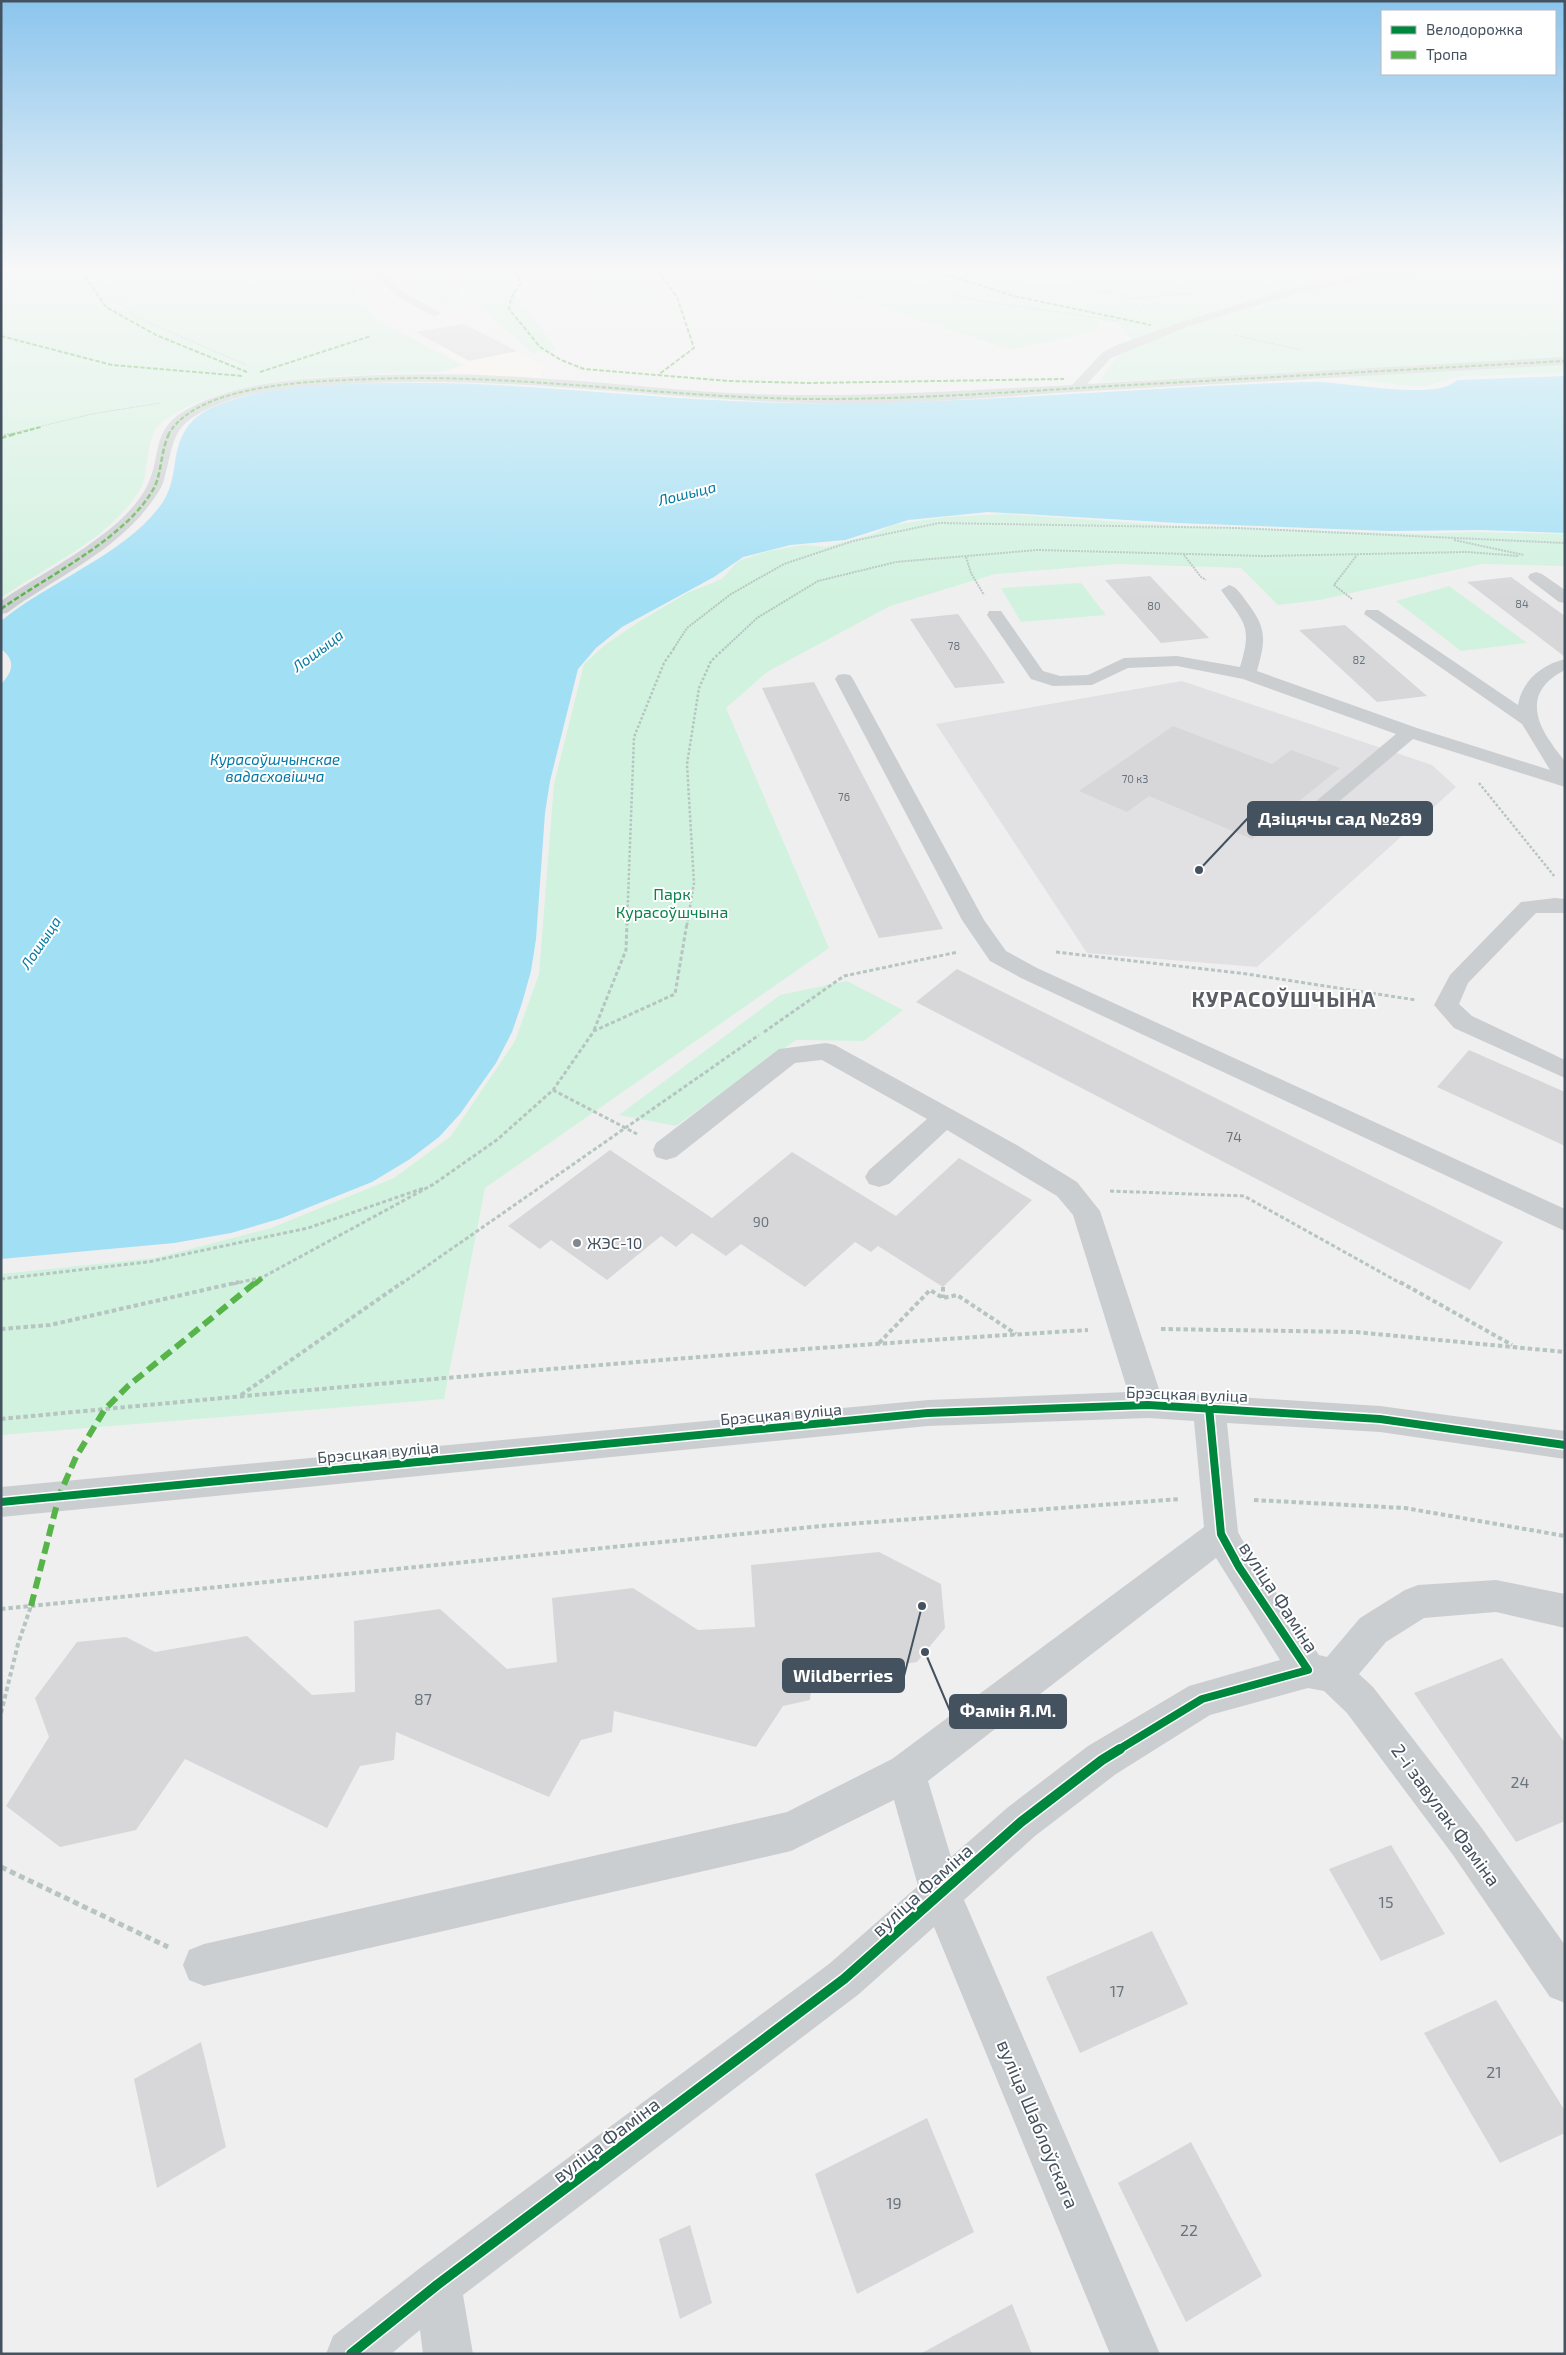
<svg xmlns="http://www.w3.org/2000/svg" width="1566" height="2355" font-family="'Exo 2',sans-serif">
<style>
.commercial{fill:#f8f4ea}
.education{fill:#e1e0e2}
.green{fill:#d1f2df}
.water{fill:#a1dff5}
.building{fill:#d7d7d9}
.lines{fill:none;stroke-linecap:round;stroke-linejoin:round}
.path-far5{stroke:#b6c5c1;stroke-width:1;stroke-dasharray:2 1;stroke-linecap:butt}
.path-far4{stroke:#b6c5c1;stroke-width:2;stroke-dasharray:2 1;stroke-linecap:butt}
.path-far3{stroke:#b6c5c1;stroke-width:2.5;stroke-dasharray:2.5 2;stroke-linecap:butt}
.path-far2{stroke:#b6c5c1;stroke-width:3;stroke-dasharray:4 2.5;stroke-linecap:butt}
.path-far1{stroke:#b6c5c1;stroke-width:4;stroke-dasharray:4.5 3;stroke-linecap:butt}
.path{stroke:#b6c5c1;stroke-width:5;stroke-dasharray:6 4;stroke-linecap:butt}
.minor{fill:#cbced0;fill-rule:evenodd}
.quiet-far3{stroke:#57b448;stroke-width:2;stroke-dasharray:4.5 2;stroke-linecap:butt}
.quiet-far2{stroke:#57b448;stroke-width:2.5;stroke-dasharray:5.5 2.5;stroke-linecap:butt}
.quiet-far1{stroke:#57b448;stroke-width:5;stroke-dasharray:9 5;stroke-linecap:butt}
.quiet{stroke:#57b448;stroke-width:6;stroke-dasharray:12 6;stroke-linecap:butt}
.cycleway-far1-casing{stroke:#fff;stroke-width:11}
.cycleway-casing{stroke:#fff;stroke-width:13}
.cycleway-far1{stroke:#00873e;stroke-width:8}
.cycleway{stroke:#00873e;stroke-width:10}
.poi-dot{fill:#808891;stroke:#fff;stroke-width:2}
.labels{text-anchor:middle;stroke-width:4;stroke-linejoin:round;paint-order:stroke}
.far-number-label{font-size:11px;fill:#6a747e}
.number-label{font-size:14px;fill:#6a747e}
.far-water-label{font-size:15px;font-style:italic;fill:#027aa5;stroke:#fff}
.park-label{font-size:16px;fill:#0b834d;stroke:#fff}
.poi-label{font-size:16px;fill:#44515e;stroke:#fff;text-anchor:start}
.street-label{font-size:16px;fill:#44515e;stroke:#fff}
.near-number-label{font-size:16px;fill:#6a747e}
.near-street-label{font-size:19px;fill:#44515e;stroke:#fff}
.district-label{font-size:21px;font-weight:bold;letter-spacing:1px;fill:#5a5e64;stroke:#fff}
.leader{fill:none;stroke:#44515e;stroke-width:2}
.callout-dot{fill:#44515e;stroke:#fff;stroke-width:2}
.callout{fill:#44515e;stroke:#44515e;stroke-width:2}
.callout-label{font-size:18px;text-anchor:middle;font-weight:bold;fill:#fff}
</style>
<rect width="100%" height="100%" fill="#f0efef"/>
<polygon class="commercial" points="491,338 546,367 541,373 543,379 447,372 466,365 437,349"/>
<polygon class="education" points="1182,681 1432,765 1456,787 1257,967 1087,953 936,724"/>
<g class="green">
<path d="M1 271H340L377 320 462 365 441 372C359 376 229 371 162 422 146 435 149 465 143 483 140 492 130 504 124 511 90 548 42 569 1 598Z"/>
<polygon points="390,271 445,271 468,305 448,308 416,291"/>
<polygon points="451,271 499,271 556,349 534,354 473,302"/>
<polygon points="587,271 626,271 665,294 601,298"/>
<polygon points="791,271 1321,271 1405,278 1464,272 1565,276 1565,373 1462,376 1426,386 1402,385 1313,374 1098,382 1118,356 1136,346 1118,324 1098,321 1099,330 1012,350 782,275"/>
<polygon points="1005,514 1166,525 1421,534 1471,532 1565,534 1565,566 1482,564 1320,600 1278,605 1241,568 1118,564 995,574 890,606 767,672 726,708 829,948 485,1188 444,1399 1,1435 1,1274 155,1258 271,1228 394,1178 451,1136 515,1041 539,974 554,784 584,664 605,645 637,623 687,593 722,579 738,561 769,551 803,545 825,547 874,534 892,525 946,517"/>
<polygon points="1081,583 1106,615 1021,622 1001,588"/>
<polygon points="1449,586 1527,643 1461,651 1396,601"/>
<polygon points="847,981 903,1010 864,1041 796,1040 676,1126 619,1115 780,995"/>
</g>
<path class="water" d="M1565 376V533L1481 530 1388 531 1178 523 988 512 908 520 845 540 790 545 743 557 714 577 622 627 596 648 578 669 550 781 545 813 536 939 531 971 522 1003 512 1032 496 1063 460 1114 439 1137 410 1159 372 1182 282 1218 231 1233 174 1243 1 1259V684C13 672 16 660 1 649V621C48 582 125 554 160 506 170 493 173 478 175 462 181 422 198 411 235 399 283 384 335 384 384 383 521 380 656 401 792 403 966 406 1139 386 1312 382 1344 381 1437 402 1457 380Z"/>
<g class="building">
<polygon points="464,324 517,351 469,361 416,332"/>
<polygon points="1150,576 1165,592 1209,638 1161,643 1105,580"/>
<polygon points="1511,577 1565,616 1565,657 1467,582"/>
<polygon points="958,614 990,660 1005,683 955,688 910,619"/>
<polygon points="1345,625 1367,644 1427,696 1377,702 1299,630"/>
<polygon points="814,682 926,896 943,929 879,938 762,688"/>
<polygon points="1173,726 1272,764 1291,750 1340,768 1252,839 1149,796 1127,812 1079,791"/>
<polygon points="957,969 1432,1206 1503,1242 1470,1290 916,1002"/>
<polygon points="1469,1050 1565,1092 1565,1146 1437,1087"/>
<polygon points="610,1150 712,1218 792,1152 896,1216 959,1158 1032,1200 943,1287 878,1246 871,1252 855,1242 805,1287 741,1244 726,1256 692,1233 676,1247 661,1236 607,1280 551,1240 540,1249 508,1226"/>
<polygon points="879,1552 941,1584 945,1628 917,1662 812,1678 810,1700 783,1706 756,1747 614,1711 612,1732 581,1740 549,1797 396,1732 394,1760 360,1766 327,1828 185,1759 136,1830 60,1847 6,1806 49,1737 35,1698 77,1642 126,1637 155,1652 247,1636 312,1695 355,1692 354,1621 440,1609 507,1669 557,1662 552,1598 633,1588 698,1630 755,1627 751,1565"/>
<polygon points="1502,1658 1565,1743 1565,1821 1516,1842 1414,1693"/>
<polygon points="1391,1845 1445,1934 1381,1961 1329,1869"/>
<polygon points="1152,1931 1188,2004 1080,2053 1046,1977"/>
<polygon points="1496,2000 1565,2111 1565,2133 1500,2163 1424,2033"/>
<polygon points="201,2042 226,2147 157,2188 134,2079"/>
<polygon points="927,2118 974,2232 857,2294 815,2174"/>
<polygon points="1191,2142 1262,2276 1186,2322 1118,2183"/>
<polygon points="690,2225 712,2303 680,2319 659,2239"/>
<polygon points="1012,2304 1032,2354 920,2354"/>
</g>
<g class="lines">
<g class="path-far5">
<polyline points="101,271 114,296 134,316 246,365"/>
<polyline points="862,271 975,300 1119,321"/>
<polyline points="984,271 1015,283 1118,293 1131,299 1144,315"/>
<polyline points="1185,294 1184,284 1189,271"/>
<polyline points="1131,299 1185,293 1194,295"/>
<polyline points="1234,335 1301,350"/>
<polyline points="4,435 92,414 160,403"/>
</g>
<g class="path-far4">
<polyline points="1,436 9,434"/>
<polyline points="1454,540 1524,555"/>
<polyline points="1184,555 1201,577 1206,580"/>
<polyline points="966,557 971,573 984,595"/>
<polyline points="1352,599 1334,585 1357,555"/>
<polyline points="674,648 687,628 731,594 784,564 853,541 939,523 1237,528 1565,543"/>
<polyline points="725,648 757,618 818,581 896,562 1037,550 1264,556 1467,552 1519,556"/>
</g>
<g class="path-far3">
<polyline points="1479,783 1555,877"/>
<polyline points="627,925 634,737 664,663 675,647"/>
<polyline points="687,925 694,883 687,764 699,688 711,661 726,647"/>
</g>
<g class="path-far2">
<polyline points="1056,952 1247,974 1416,1000"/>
<polyline points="594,1030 626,950 627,923"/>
<polyline points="764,1032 844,976 958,952"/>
<polyline points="553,1090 637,1134"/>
<polyline points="1110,1191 1244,1196 1402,1284"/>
<polyline points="1,1279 148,1262 308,1228 424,1188"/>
<polyline points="233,1284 263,1277 434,1184 498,1139 553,1090 594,1031 675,994 687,923"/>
<polyline points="401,1284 759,1035"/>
</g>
<g class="path-far1">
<polyline points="1400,1282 1512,1345"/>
<polyline points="943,1287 943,1298"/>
<polyline points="1,1329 50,1325 239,1282"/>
<polyline points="1161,1329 1355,1332 1565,1352"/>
<polyline points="879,1343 930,1290 943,1298 957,1295 1016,1334"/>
<polyline points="241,1395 403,1282"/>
<path d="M1 1419C363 1384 725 1352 1088 1330"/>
<polyline points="1254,1500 1405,1508 1565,1536"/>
<polyline points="1,1609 821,1526 1180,1499"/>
<polyline points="1,1713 18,1644 31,1606"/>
</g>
<polyline class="path" points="1,1867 168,1947"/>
<g class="minor">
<polygon points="370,271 381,271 404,292 441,313 435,316 431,315 396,296"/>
<path d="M1358 271H1434C1426 278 1393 278 1381 277L1295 294 1189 326 1111 358 1087 384 1565 357V365C1412 373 1259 382 1107 390 1032 394 957 401 882 403 709 408 538 375 366 383 314 386 258 386 210 408 170 426 175 442 164 480 161 490 153 500 147 508 111 554 53 579 7 613L1 614V601C45 570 123 534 147 486 162 457 150 430 186 410 238 381 299 379 357 376 422 373 486 374 550 379 619 383 687 392 755 394 861 398 967 390 1072 385L1103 352 1117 345 1181 322 1289 289 1361 275Z"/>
<polygon points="1536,572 1542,574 1565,590 1565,603 1559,602 1530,580 1528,577 1530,574"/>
<path d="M1229 585C1237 587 1241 594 1246 601 1267 628 1266 639 1257 671L1417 728 1550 770 1522 724 1364 614 1366 610H1378L1518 705C1522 681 1541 665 1565 659V670C1529 688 1531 715 1552 744 1555 750 1563 757 1565 763 1566 771 1565 780 1565 787L1413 739 1304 831 1297 833 1290 831 1287 827 1290 823 1396 734 1243 679 1177 666 1128 668 1092 685 1053 686 1031 679 987 615 989 611H1001L1043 671 1060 676 1088 675 1124 658 1177 656 1240 667C1253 625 1244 623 1221 590Z"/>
<polygon points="844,674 850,675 853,679 984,920 1006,951 1037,968 1565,1209 1565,1231 1021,978 990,961 962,920 835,679 838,675"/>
<polygon points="1555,898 1565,899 1565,913 1536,913 1468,983 1459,1004 1472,1016 1565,1060 1565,1078 1454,1028 1434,1005 1450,975 1521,902"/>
<path d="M826 1043 835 1045 1015 1144 1077 1182 1100 1211 1160 1392 1380 1406 1565 1431V1459L1380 1432 1227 1423 1238 1532 1251 1556 1319 1655 1327 1657 1360 1618 1405 1590 1418 1585 1496 1580 1565 1594V1628L1496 1612 1424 1618 1386 1642 1359 1674 1373 1687 1481 1827 1565 1945V2003L1550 1997 1453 1855 1347 1713 1324 1691 1308 1688 1210 1715 1116 1774 1035 1836 964 1900 1160 2354H1110L934 1927 859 1994 463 2295 473 2354H423L420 2330 391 2354H326L333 2336 420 2268 829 1964 918 1886 894 1800 791 1851 204 1986 189 1980 183 1965 189 1950 204 1944 787 1812 892 1759 1204 1527 1194 1421 1148 1418 928 1426 1 1517V1487L928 1400 1128 1392 1073 1215 1057 1196 947 1130 889 1184 879 1187 869 1184 865 1177 869 1170 927 1119 822 1060 795 1063 676 1157 666 1160 656 1157 653 1150 656 1143 779 1049ZM1216 1558 1280 1660 1189 1686 1088 1746 1007 1808 951 1857 928 1781Z"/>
</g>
<g class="quiet-far3">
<polyline points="81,271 106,307 156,335 247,372"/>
<polyline points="516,271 521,283 511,298 509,309 540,347 561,360 584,369 729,381 809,383 1064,379"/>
<polyline points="658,271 677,297 694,348 658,375"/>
<polyline points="934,271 1014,296 1151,325"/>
<polyline points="1,336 112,365 243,376"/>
<polyline points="260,372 371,336"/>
<polyline points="11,435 41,427"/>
<path d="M168 435C198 382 319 381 373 379 523 373 671 399 820 399 917 399 1014 392 1111 386 1262 378 1414 369 1565 361"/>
</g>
<g class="quiet-far2">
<polyline points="1,438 15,434"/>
<path d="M1 609C47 576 129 537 155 486 162 470 161 450 169 434"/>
</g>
<polyline class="quiet-far1" points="255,1284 263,1277"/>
<polyline class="quiet" points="31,1606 59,1496 76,1457 105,1409 128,1386 256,1282"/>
<defs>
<g id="cycleway-far1">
<polyline points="1,1502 928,1413 1148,1405 1380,1419 1565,1445"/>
<polyline points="1118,1750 1202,1699 1308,1670 1239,1567 1221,1534 1209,1407"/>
</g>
<polyline id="cycleway" points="351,2354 437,2285 844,1979 1021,1822 1102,1760 1120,1749"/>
</defs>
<use href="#cycleway-far1" class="cycleway-far1-casing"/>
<use href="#cycleway" class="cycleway-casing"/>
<use href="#cycleway-far1" class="cycleway-far1"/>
<use href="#cycleway" class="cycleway"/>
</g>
<linearGradient id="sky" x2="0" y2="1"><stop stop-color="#8bc5ed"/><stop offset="0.45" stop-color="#f8f8f8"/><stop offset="1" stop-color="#f8f8f8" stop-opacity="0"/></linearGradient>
<rect width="1566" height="601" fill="url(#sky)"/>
<circle class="poi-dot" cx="577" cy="1243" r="5"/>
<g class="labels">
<g class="far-number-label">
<text x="1522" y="608">84</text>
<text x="1154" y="610">80</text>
<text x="954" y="650">78</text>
<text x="1359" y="664">82</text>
<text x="1135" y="783">70 к3</text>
<text x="844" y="801">76</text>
</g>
<g class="number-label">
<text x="1234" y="1142">74</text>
<text x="761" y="1227">90</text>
</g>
<g class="far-water-label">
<text transform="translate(687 494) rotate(-14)" y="5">Лошыца</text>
<text transform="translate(318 651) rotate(-37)" y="5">Лошыца</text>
<text x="275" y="765">Курасоўшчынскае<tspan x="275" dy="17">вадасховішча</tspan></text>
<text transform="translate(41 943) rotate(-56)" y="5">Лошыца</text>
</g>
<g class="park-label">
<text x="672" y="900">Парк<tspan x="672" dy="18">Курасоўшчына</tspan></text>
</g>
<g class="poi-label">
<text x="587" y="1249">ЖЭС-10</text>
</g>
<g class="street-label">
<text transform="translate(1187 1394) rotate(2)" y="6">Брэсцкая вуліца</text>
<text transform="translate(781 1414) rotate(-5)" y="6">Брэсцкая вуліца</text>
<text transform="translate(378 1452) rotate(-5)" y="6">Брэсцкая вуліца</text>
</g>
<g class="near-number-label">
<text x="423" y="1705">87</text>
<text x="1520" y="1788">24</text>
<text x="1386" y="1908">15</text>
<text x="1117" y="1997">17</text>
<text x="1494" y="2078">21</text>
<text x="894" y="2209">19</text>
<text x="1189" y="2236">22</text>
</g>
<g class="near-street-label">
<text transform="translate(1279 1597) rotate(57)" y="7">вуліца Фаміна</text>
<text transform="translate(1446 1815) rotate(54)" y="7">2-і завулак Фаміна</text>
<text transform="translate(922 1890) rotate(-42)" y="7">вуліца Фаміна</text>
<text transform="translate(1038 2124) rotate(67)" y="7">вуліца Шаблоўскага</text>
<text transform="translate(606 2140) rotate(-37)" y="7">вуліца Фаміна</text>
</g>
<g class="district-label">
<text x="1284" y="1007">КУРАСОЎШЧЫНА</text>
</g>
</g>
<path class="leader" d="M1199 870L1248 818M922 1606L904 1676M925 1652L950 1711"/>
<g class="callout-dot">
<circle cx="1199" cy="870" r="5"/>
<circle cx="922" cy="1606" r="5"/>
<circle cx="925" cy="1652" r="5"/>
</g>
<g class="callout">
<rect x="1248" y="802" width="184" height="33" rx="5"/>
<rect x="783" y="1659" width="121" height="33" rx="5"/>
<rect x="950" y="1695" width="116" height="33" rx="5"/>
</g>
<g class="callout-label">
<text x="1340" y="825">Дзіцячы сад №289</text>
<text x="843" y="1682">Wildberries</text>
<text x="1008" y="1717">Фамін Я.М.</text>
</g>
<rect width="1566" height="2355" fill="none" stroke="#44515e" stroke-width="5"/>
<rect x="1381" y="10" width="175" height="65" fill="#ffffff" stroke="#b4b9bf"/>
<rect x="1391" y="26" width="25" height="8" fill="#00873e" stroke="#b4b9bf"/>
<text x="1426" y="35" font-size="15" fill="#44515e">Велодорожка</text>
<rect x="1391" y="51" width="25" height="8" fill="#57b448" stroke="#b4b9bf"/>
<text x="1426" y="60" font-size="15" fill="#44515e">Тропа</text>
</svg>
